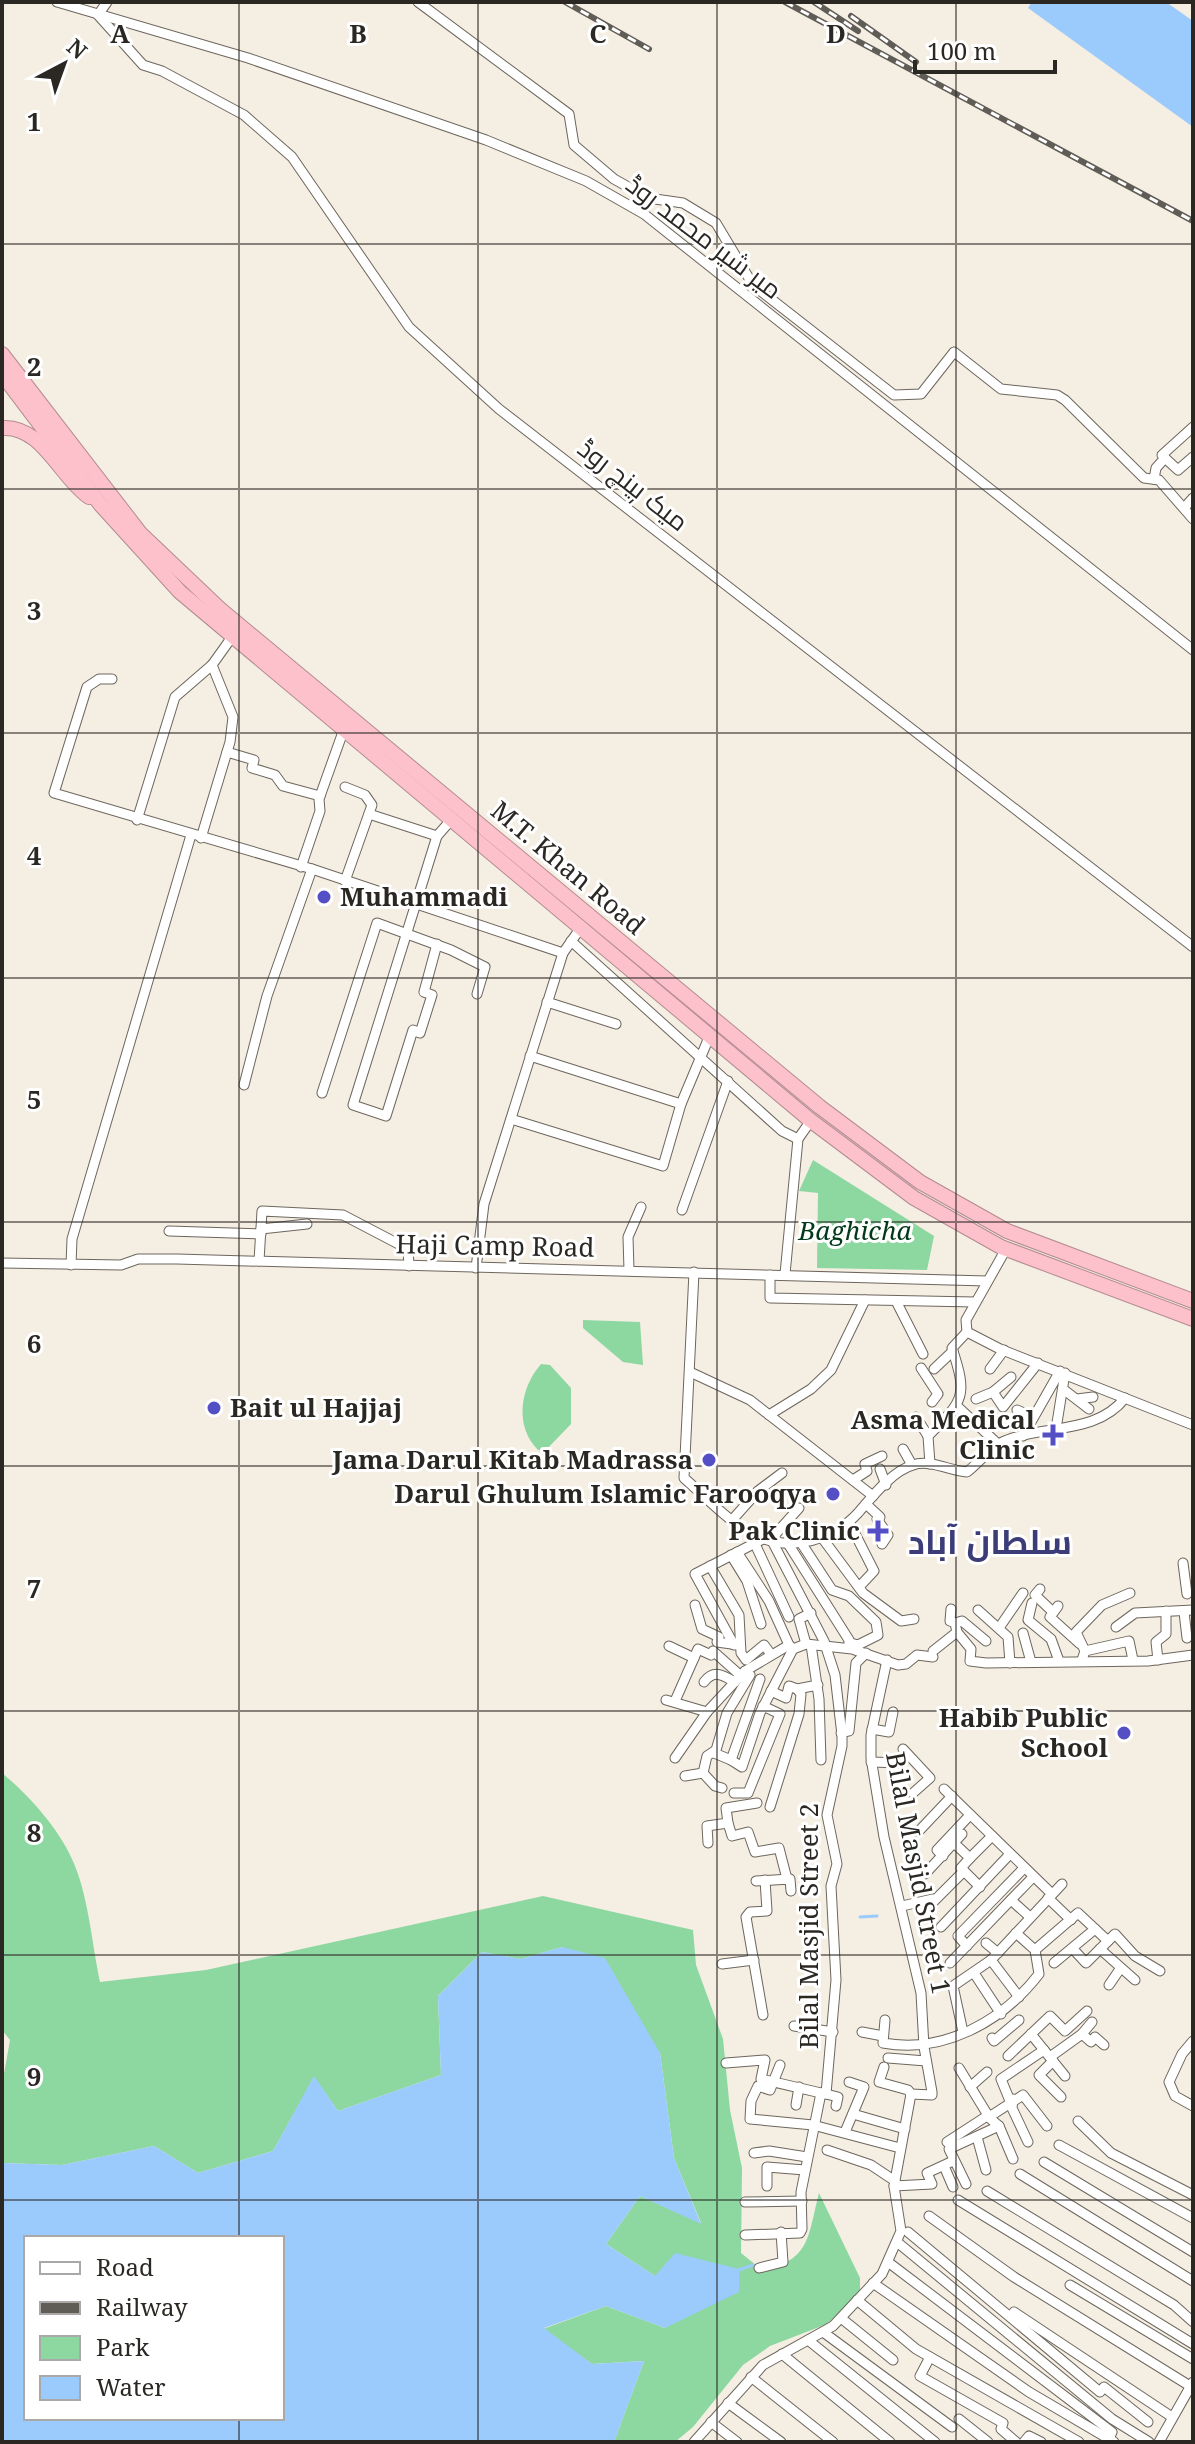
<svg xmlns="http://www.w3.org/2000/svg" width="1195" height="2444" font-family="'Noto Serif',Cairo,serif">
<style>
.green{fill:#8dd7a1}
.water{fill:#9bcbfc;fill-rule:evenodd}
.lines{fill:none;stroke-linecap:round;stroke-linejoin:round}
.stream{stroke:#9bcbfc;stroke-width:3}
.minor-casing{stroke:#6d665d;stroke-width:11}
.highway-casing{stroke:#b38b91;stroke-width:16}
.minor{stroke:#fff;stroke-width:9}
.highway{stroke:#fcc1cb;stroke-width:14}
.rail-casing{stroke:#605c56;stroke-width:6}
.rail{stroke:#fff;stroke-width:3;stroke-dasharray:9;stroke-linecap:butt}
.grid{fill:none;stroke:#2b2824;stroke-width:2;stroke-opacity:0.55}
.poi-dot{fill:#554fc6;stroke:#fff;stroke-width:3}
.labels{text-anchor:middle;stroke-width:6;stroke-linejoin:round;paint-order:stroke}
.street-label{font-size:26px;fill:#2b2824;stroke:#fff}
.poi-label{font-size:26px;font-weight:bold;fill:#2b2824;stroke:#fff;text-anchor:end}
.park-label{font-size:26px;font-style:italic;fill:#003a19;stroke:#fff}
.district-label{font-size:34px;font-weight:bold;fill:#3b3c78;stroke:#fff}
.grid-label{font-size:26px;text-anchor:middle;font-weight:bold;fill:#2b2824;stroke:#fff;stroke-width:6;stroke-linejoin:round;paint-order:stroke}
</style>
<rect width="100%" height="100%" fill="#f5eee3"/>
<g class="green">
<polygon points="813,1160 934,1236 927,1270 817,1268 818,1193 799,1191"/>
<polygon points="583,1320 640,1322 643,1365 623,1362 583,1328"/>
<path d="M541 1364 550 1365 571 1388V1424L545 1451 538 1450C514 1426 520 1388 541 1364Z"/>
<path d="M2 1773C30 1796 62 1832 75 1866 89 1901 92 1945 100 1982L206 1970 543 1896 693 1930 696 1965 723 2039 730 2110 742 2168 741 2253 762 2270C811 2261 808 2235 819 2193L860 2278V2291L827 2324 770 2346 743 2365 693 2427 675 2442H614L644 2361 592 2364 543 2329 606 2306 665 2328 655 2276 606 2244 640 2196 701 2223 674 2158 660 2053 562 1947 521 1959 482 1952 438 1996 441 2075 338 2111 314 2077 273 2151 198 2173 154 2146 62 2165 2 2163V2085L10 2040 2 2030Z"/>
</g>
<g class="water">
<polygon points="1032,2 1166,2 1193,21 1193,127 1028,8"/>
<path d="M562 1947 605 1958 660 2053 674 2158 701 2224 640 2196 606 2244 655 2276 675 2253 739 2269V2292L665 2328 606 2306 544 2328 592 2364 644 2361 614 2442H2V2163L62 2165 154 2146 198 2173 273 2151 314 2076 338 2111 441 2075 438 1996 482 1952 521 1959ZM26 2238H282V2418H26Z"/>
</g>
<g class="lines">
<g class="stream">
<polyline points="860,1917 877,1916"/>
<polyline points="736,2271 753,2265"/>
</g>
<defs>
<g id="minor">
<polyline points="57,2 248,58 486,140 586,181 644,214 1193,650"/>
<polyline points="107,2 98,15 143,65 162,71 244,115 292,157 409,327 499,409 1193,947"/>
<polyline points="418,2 569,114 574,145 614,179 648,198 683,203 716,223 753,285 894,395 921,394 954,352 1001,389 1057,395 1065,400 1144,478 1159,480 1193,519"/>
<polyline points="1165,458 1178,470 1193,457"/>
<polyline points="1154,479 1156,468 1165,458 1162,455 1193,427"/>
<polyline points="1184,508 1193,498"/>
<polyline points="112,679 99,679 87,687 54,793 312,869 563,953"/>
<polyline points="227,752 254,760 252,768 275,775 283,786 320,796"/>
<polyline points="369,814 437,836"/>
<polyline points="137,820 175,697 212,665"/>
<polyline points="201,838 230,742 233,717 212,665 232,637"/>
<polyline points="301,867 320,811 319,799 344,729"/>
<polyline points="345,881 372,805 365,795 345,787"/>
<polyline points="571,941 782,1131 798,1139"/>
<polyline points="437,944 424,992 432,995 420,1033 413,1030 386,1116 353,1105 437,836 452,819"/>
<polyline points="547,1002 616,1024"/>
<polyline points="530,1056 681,1104 710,1035"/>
<polyline points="244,1085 267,996 312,869"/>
<polyline points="322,1093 377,923 451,950 485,967 477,994"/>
<polyline points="511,1119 663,1166 681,1104"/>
<polyline points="682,1210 728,1081"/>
<polyline points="261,1229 307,1224"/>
<polyline points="169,1231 261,1234"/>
<polyline points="1006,1249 966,1320 967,1332 1000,1349 1193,1425"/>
<polyline points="259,1261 262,1211 343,1215 408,1249 409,1266"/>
<polyline points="2,1263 121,1265 138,1259 177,1259 987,1281"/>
<polyline points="71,1265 72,1239 191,835"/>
<polyline points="476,1268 484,1204 563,953 582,926"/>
<polyline points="629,1270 628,1237 641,1207"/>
<path d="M694 1272 684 1478C706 1497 730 1524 757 1536 792 1552 833 1540 858 1513 872 1497 892 1471 913 1465 929 1459 951 1471 967 1472 980 1462 992 1445 1007 1440 1045 1425 1097 1434 1125 1398"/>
<polyline points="785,1274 798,1139 812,1119"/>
<polyline points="770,1275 770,1298 975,1302"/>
<polyline points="896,1301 923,1354"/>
<polyline points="921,1368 938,1394 932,1402"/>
<polyline points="934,1369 953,1351"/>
<polyline points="990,1369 1004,1350"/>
<polyline points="690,1372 750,1400 873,1496"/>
<polyline points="1063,1389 1089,1409"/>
<polyline points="993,1392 1003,1407 1038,1363"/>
<polyline points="976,1399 993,1392 1011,1377"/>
<polyline points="1077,1399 1093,1397"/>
<polyline points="958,1407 998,1444"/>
<polyline points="1017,1410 1031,1416"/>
<polyline points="769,1415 811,1389 831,1370 865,1300"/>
<polyline points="916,1417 928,1436"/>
<polyline points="1056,1429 1065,1373"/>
<polyline points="1023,1436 1060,1371"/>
<polyline points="903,1449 912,1465"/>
<path d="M930 1464 928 1436C964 1400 968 1397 952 1348L967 1332"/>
<polyline points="880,1469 886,1485"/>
<polyline points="853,1480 867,1471 865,1464 882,1456"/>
<polyline points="866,1504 880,1517 877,1519 888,1535 882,1544"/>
<polyline points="733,1519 758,1491 782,1473"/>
<polyline points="849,1522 874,1571 859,1587"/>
<polyline points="823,1539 863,1593 901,1621 914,1619"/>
<polyline points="800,1541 832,1590 849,1596 876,1622 878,1635 858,1645 851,1643"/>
<polyline points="787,1542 849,1640 849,1648"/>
<polyline points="755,1544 789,1617"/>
<polyline points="737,1552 769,1601 789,1645"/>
<polyline points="731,1555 747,1581 761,1624"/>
<polyline points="1183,1563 1187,1594"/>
<polyline points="710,1566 739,1615 741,1653 746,1660 764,1645 770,1653"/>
<polyline points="1040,1589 1035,1595 1053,1612"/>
<polyline points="1032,1603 1028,1620 1051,1639 1059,1661"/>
<polyline points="695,1605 702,1629 719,1637 717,1642 739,1645"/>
<polyline points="1058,1606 1050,1617 1080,1644"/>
<polyline points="978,1610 1008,1637 1010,1663"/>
<polyline points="1184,1612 1187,1638"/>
<polyline points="955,1623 962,1621 986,1641"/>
<polyline points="1116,1627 1135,1613 1193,1610"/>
<polyline points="999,1628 1023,1593"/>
<polyline points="957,1632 971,1649 970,1661 986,1663 1148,1661 1193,1655"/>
<polyline points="1023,1633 1031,1662"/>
<polyline points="806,1644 799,1619 811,1613"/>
<polyline points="734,1645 695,1574 765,1538"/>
<polyline points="811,1645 819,1699 821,1760"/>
<polyline points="669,1646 694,1658 675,1701"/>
<polyline points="933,1651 957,1632 955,1623 950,1621 951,1609"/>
<polyline points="1085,1651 1129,1641 1133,1660"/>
<polyline points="694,1658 698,1649 711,1655 713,1651 741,1676"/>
<polyline points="1082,1660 1085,1651 1076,1632 1102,1605 1130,1593"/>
<polyline points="1158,1660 1156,1642 1166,1634 1166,1611"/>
<path d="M704 1682C714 1669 723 1675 735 1682"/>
<polyline points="771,1691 786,1698 789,1686 797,1689 818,1685"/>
<polyline points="666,1700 707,1712"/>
<polyline points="872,1729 889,1732 893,1712"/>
<polyline points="841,1733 849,1731 856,1663 866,1653"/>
<polyline points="903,1749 930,1778 913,1793"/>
<polyline points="714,1753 731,1760 760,1679"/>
<polyline points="675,1758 707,1712 745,1671"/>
<polyline points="731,1760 742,1767 760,1713 793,1649"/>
<polyline points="871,1762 901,1763"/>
<polyline points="703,1773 715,1786 722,1788"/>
<polyline points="685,1776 703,1773 707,1756 716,1750 727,1713 750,1675 745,1671 789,1645 793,1649 806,1644 852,1649 898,1665 906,1664 917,1655 933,1657"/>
<polyline points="944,1789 1052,1894"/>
<polyline points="734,1793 748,1793 780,1714 763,1706"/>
<polyline points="770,1807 799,1714 801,1694 797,1689"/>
<polyline points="728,1823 732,1836 748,1832 755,1852 779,1848 787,1879"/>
<polyline points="918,1832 952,1796"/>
<polyline points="708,1843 707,1826 728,1823 726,1808 757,1803"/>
<polyline points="954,1843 970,1858 992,1836"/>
<polyline points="943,1856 937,1850 970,1815"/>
<polyline points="970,1858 961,1868 980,1887"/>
<polyline points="925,1874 962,1834"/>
<polyline points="756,1881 790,1879 791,1891"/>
<polyline points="1048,1898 1071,1920"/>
<polyline points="1011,1900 1030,1917"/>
<polyline points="934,1901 964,1871"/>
<polyline points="902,1906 933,1899"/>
<polyline points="941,1927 1010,1854"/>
<polyline points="986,1943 998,1953"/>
<polyline points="967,1946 958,1936 1024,1868"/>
<polyline points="1073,1949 1086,1963 1115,1934 1135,1956 1160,1971"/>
<polyline points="1100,1949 1135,1980"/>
<polyline points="1035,1950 1078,1913 1108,1941"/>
<polyline points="950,1963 1033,1877"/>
<polyline points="1054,1963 1095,1929"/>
<polyline points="722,1964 754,1960"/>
<polyline points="974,1973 1001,2014"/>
<polyline points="1109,1985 1120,1969"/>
<polyline points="1019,1997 991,1960 1062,1884"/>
<polyline points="763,2015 746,1917 750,1912 767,1911 765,1880"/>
<path d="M885 2020 883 2043C943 2054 1002 2022 1039 1974L1035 1950 1016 1933"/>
<polyline points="794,2026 833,2032"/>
<polyline points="862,2032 883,2036"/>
<polyline points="963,2032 953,1986 991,1960"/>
<polyline points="1031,2034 1065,2076"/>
<polyline points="1082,2034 1092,2022"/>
<polyline points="992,2038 994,2041 1019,2020"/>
<polyline points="1193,2041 1182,2054 1169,2082 1175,2096 1193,2106"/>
<polyline points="1008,2056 1050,2016 1065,2031 1087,2011"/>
<polyline points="1050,2057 1082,2034 1091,2042 1095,2037 1104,2045"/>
<polyline points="888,2058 926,2061"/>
<polyline points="1053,2061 1039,2075 1061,2097"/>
<polyline points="726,2063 765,2060 761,2079 821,2093"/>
<polyline points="780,2065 770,2090 758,2086 751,2101 750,2119 813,2125 900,2148"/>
<polyline points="884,2067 879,2082 908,2090 911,2094"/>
<polyline points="959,2068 989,2117 1023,2095 1047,2126"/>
<polyline points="970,2087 987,2072"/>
<polyline points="826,2094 838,2097 836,2106"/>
<polyline points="1013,2099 1012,2108 1028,2142"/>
<polyline points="1010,2101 1001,2079 1044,2050"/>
<polyline points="796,2105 799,2087"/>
<polyline points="853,2114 905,2129"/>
<polyline points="1078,2121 1111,2153 1193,2195"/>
<polyline points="845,2132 864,2087 849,2082"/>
<polyline points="977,2137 986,2170"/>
<polyline points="947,2142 987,2116 999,2126 1013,2159"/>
<polyline points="1059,2145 1193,2218"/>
<polyline points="827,2150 871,2165 895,2181"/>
<polyline points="754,2153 769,2151 807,2157"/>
<polyline points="1044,2162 1193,2252"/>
<polyline points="944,2166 953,2187"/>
<polyline points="1020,2174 1193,2281"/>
<polyline points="966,2184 949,2149 999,2126"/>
<polyline points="767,2186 767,2167 805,2170"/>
<polyline points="894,2186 932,2184 927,2173 953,2161"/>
<polyline points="987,2191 1174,2305 1193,2322"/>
<polyline points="958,2200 1193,2344"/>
<polyline points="745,2202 802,2201"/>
<polyline points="929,2216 1014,2277 1190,2386"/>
<polyline points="908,2232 1100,2392 1104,2387 1148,2422"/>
<polyline points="745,2235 800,2233 802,2229 801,2192 821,2093 826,2094 836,1980 831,1886 837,1864 827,1815 842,1746 842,1735 835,1675 824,1641 771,1539 799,1508"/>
<polyline points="897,2242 1112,2419 1149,2442"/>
<polyline points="888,2262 1112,2432 1109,2439"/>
<polyline points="759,2268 783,2262 781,2232"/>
<polyline points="873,2283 1029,2392 1114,2442"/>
<polyline points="1070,2285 1193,2359"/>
<polyline points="857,2300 916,2349 1079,2442"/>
<polyline points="1011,2316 1014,2312 1172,2417"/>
<polyline points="841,2318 893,2360"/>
<polyline points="823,2332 952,2427"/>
<polyline points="808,2340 935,2442"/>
<polyline points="782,2354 890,2442"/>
<polyline points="930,2357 920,2376 1003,2423 1001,2429 1016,2442"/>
<polyline points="751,2377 833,2442"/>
<polyline points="728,2403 781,2442"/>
<polyline points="959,2419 988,2442"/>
<polyline points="711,2422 737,2442"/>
<polyline points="694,2442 763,2365 833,2326 882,2274 901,2231 894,2186 911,2094 932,2095 932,2092 924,2047 921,1993 884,1837 871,1758 871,1735 887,1660"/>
<polyline points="1024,2442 1029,2436 1041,2442"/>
<polyline points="1159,2442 1193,2382"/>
</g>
<g id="highway">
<polyline points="2,354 140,533 221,610 820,1107 920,1182 1007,1231 1193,1301"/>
<polyline points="2,374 100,504 180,592 810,1120 914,1198 1001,1247 1193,1319"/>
<path d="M2 428C42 425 60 477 89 497"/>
</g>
</defs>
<use href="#minor" class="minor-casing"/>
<use href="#highway" class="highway-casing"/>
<use href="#minor" class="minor"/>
<use href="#highway" class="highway"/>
<defs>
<g id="rail">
<polyline points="565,2 649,49"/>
<polyline points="785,2 1193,221"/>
<polyline points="814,2 858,31"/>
<polyline points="851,16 916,62"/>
</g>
</defs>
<use href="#rail" class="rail-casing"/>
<use href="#rail" class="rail"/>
</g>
<path class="grid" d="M239 2V2238M478 2V2442M717 2V2442M956 2V2442M2 244H1193M2 489H1193M2 733H1193M2 978H1193M2 1222H1193M2 1466H1193M2 1711H1193M2 1955H1193M2 2200H1193M239 2418V2442"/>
<g class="poi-dot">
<circle cx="324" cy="897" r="8"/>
<circle cx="214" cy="1408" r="8"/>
<path d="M1049 1423h8v8h8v8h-8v8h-8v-8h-8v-8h8z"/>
<circle cx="709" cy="1460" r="8"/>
<circle cx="833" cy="1494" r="8"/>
<path d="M874 1519h8v8h8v8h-8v8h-8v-8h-8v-8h8z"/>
<circle cx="1124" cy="1733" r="8"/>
</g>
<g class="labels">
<g class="street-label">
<text transform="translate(704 237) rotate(37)" y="9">میر شیر محمد روڈ</text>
<text transform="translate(633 485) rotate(38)" y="9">میک ہینچ روڈ</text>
<text transform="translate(568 868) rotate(40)" y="9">M.T. Khan Road</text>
<text transform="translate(495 1246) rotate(1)" y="9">Haji Camp Road</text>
<text transform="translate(918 1873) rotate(79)" y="9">Bilal Masjid Street 1</text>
<text transform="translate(809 1926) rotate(-90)" y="9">Bilal Masjid Street 2</text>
</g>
<g class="poi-label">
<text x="340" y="906" text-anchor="start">Muhammadi</text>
<text x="230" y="1417" text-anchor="start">Bait ul Hajjaj</text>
<text x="1035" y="1429">Asma Medical<tspan x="1035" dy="30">Clinic</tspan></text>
<text x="693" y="1469">Jama Darul Kitab Madrassa</text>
<text x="817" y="1503">Darul Ghulum Islamic Farooqya</text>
<text x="860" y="1540">Pak Clinic</text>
<text x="1108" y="1727">Habib Public<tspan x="1108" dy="30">School</tspan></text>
</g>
<g class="park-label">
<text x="855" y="1240">Baghicha</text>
</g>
<g class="district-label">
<text x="990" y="1554">سلطان آباد</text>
</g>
</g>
<g class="grid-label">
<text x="120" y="43">A</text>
<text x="358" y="43">B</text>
<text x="598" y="43">C</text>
<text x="836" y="43">D</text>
<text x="34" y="131">1</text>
<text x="34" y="376">2</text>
<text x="34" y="620">3</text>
<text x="34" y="865">4</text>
<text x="34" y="1109">5</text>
<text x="34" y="1353">6</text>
<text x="34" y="1598">7</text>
<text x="34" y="1842">8</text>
<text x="34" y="2086">9</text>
</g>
<rect width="1195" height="2444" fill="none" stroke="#2b2824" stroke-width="8"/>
<rect x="24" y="2236" width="260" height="184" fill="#ffffff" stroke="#aaa9a7" stroke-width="2"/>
<rect x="40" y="2262" width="40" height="12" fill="#ffffff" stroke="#aaa9a7" stroke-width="2"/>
<text x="96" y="2276" font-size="24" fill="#2b2824">Road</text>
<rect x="40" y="2302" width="40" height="12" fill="#605c56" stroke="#aaa9a7" stroke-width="2"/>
<text x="96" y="2316" font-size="24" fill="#2b2824">Railway</text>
<rect x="40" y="2336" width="40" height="24" fill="#8dd7a1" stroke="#aaa9a7" stroke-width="2"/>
<text x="96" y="2356" font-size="24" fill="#2b2824">Park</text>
<rect x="40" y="2376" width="40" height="24" fill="#9bcbfc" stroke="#aaa9a7" stroke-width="2"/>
<text x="96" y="2396" font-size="24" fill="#2b2824">Water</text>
<g transform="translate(64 64) rotate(41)" stroke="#ffffff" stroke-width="6" paint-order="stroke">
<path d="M0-6L14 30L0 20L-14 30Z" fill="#2b2824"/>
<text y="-12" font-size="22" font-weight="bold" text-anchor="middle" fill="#2b2824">N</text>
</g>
<path d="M915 60v12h140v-12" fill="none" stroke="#2b2824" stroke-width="4"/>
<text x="927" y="60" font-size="24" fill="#2b2824" stroke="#ffffff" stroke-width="6" paint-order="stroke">100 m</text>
</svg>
